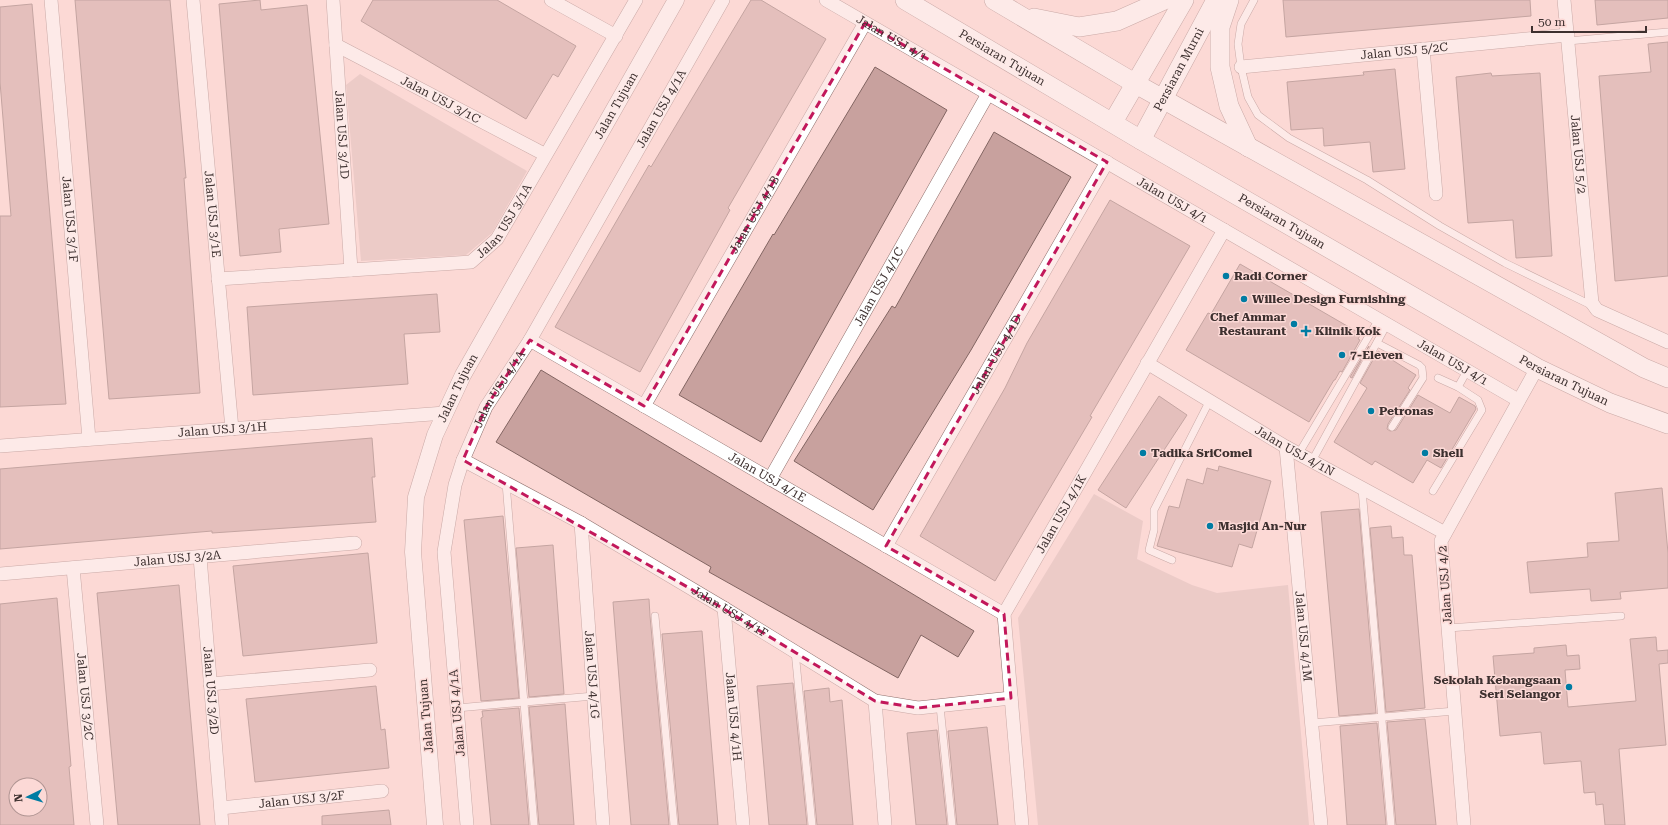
<svg xmlns="http://www.w3.org/2000/svg" width="1668" height="825" font-family="'Roboto Serif',serif">
<style>
.green{fill:#dabab7}
.building{fill:#c8a19e;stroke:#826562;fill-rule:evenodd}
.lines{fill:none;stroke-linecap:round;stroke-linejoin:round}
.service-casing{stroke:#8f716e;stroke-width:8}
.minor-casing{stroke:#8f716e;stroke-width:14}
.tertiary-casing{stroke:#8f716e;stroke-width:17}
.secondary-casing{stroke:#8f716e;stroke-width:20}
.service{stroke:#fff;stroke-width:7}
.minor{stroke:#fff;stroke-width:13}
.tertiary{stroke:#fff;stroke-width:16}
.secondary{stroke:#fff;stroke-width:19}
.marked{fill:none;stroke:#c2185b;stroke-width:3;stroke-dasharray:8 5;stroke-linejoin:round}
.poi-dot{fill:#007ca3;stroke:#fcd9d6;stroke-width:1.5}
.labels{text-anchor:middle;stroke-width:3;stroke-linejoin:round;paint-order:stroke}
.street-label{font-size:12px;fill:#3d302f;stroke:#fcd9d6}
.poi-label{font-size:12px;font-weight:bold;fill:#3d302f;stroke:#fcd9d6;text-anchor:start}
</style>
<rect width="100%" height="100%" fill="#fcd9d6"/>
<g class="green">
<polygon points="360,74 527,171 492,233 466,255 361,261 346,85"/>
<polygon points="1094,494 1143,521 1137,559 1192,585 1217,593 1288,585 1309,825 1038,825 1018,618"/>
</g>
<g class="building">
<polygon points="75,0 170,0 186,178 184,178 200,393 109,399"/>
<polygon points="260,0 261,10 307,5 329,224 279,229 281,252 240,256 219,4"/>
<polygon points="373,0 497,0 576,46 558,77 553,74 526,119 361,21"/>
<polygon points="751,0 761,0 826,39 728,208 730,210 640,372 555,327 649,165 651,167"/>
<polygon points="1283,0 1530,0 1531,16 1286,37"/>
<polygon points="1595,0 1668,0 1668,18 1597,25"/>
<polygon points="32,4 66,404 0,407 0,216 11,216 0,82 0,7"/>
<polygon points="1668,42 1668,276 1615,281 1599,76 1651,72 1648,44"/>
<polygon points="875,67 947,110 761,442 679,395 773,234 774,235"/>
<polygon points="1395,69 1405,169 1373,172 1370,142 1324,146 1323,128 1291,130 1287,82 1364,75 1363,72"/>
<polygon points="1491,73 1492,76 1540,73 1552,256 1516,258 1513,220 1468,223 1456,77"/>
<polygon points="994,132 1071,177 971,350 873,510 794,461 892,306 895,308"/>
<polygon points="1110,200 1190,246 1090,416 1092,417 995,581 920,536 1005,388 1027,343"/>
<polygon points="1240,264 1361,334 1358,339 1360,340 1342,372 1340,371 1335,380 1334,380 1309,422 1186,350 1208,313 1211,314"/>
<polygon points="437,294 440,332 404,334 408,384 253,395 247,307"/>
<polygon points="1369,346 1352,378 1350,377"/>
<polygon points="1378,351 1416,375 1408,388 1410,390 1388,424 1387,429 1390,431 1396,430 1418,395 1450,413 1459,397 1475,406 1476,409 1441,468 1427,460 1413,483 1375,461 1372,465 1334,442 1367,388 1360,383"/>
<polygon points="541,370 974,631 958,657 921,635 898,678 709,572 711,567 496,442"/>
<polygon points="1159,396 1187,415 1126,508 1098,490"/>
<polygon points="372,438 375,477 372,477 376,522 212,533 212,531 0,549 0,469"/>
<polygon points="1219,466 1271,481 1252,548 1239,544 1232,567 1157,546 1169,506 1179,508 1187,479 1203,484 1207,468 1218,471"/>
<polygon points="1662,488 1668,553 1668,588 1620,592 1621,599 1591,601 1590,589 1530,593 1527,562 1588,557 1587,543 1619,541 1615,493"/>
<polygon points="1359,509 1376,713 1339,716 1321,512"/>
<polygon points="503,516 519,698 481,701 464,520"/>
<polygon points="1391,526 1392,538 1403,537 1404,555 1412,555 1425,708 1386,712 1370,528"/>
<polygon points="553,545 564,694 529,697 516,548"/>
<polygon points="368,553 377,643 243,656 233,566"/>
<polygon points="179,585 200,825 118,825 97,593"/>
<path d="M57 598 71 766 69 767 74 825H0V604ZM16 785H40V809H16Z"/>
<polygon points="649,599 650,616 669,825 631,825 624,742 613,602"/>
<polygon points="702,631 718,825 679,825 662,634"/>
<polygon points="1656,637 1657,651 1668,650 1668,663 1659,664 1666,745 1619,749 1625,825 1605,825 1603,804 1596,805 1595,792 1584,793 1581,761 1544,764 1541,732 1500,736 1493,656 1534,653 1534,648 1566,645 1567,656 1579,655 1580,669 1565,670 1568,707 1636,701 1630,639"/>
<polygon points="793,683 807,825 769,825 757,686"/>
<polygon points="376,686 381,730 385,729 389,768 255,782 246,699"/>
<polygon points="829,688 830,702 842,700 853,825 817,825 804,691"/>
<polygon points="565,704 574,825 539,825 529,707"/>
<polygon points="519,708 529,825 491,825 481,718 483,717 482,711"/>
<polygon points="1425,719 1436,825 1396,825 1387,722"/>
<polygon points="1377,723 1386,825 1347,825 1340,726"/>
<polygon points="987,727 998,825 957,825 948,731"/>
<polygon points="937,730 947,825 916,825 907,733"/>
<polygon points="389,810 391,825 322,825 322,816"/>
</g>
<g class="lines">
<defs>
<g id="service">
<polyline points="1254,0 1241,24 1238,44 1241,67 1248,97 1258,115 1289,138 1367,180 1440,226 1505,263 1593,306"/>
<polyline points="1568,41 1668,32"/>
<polyline points="1377,343 1419,365 1422,368 1423,378 1392,427"/>
<polyline points="1438,378 1458,387 1467,371"/>
<polyline points="1299,453 1379,319"/>
<polyline points="1312,461 1387,324"/>
<polyline points="506,483 534,825"/>
<polyline points="1362,489 1391,825"/>
<polyline points="1433,491 1482,410 1478,400 1458,387"/>
<polyline points="1172,560 1149,550 1154,530 1154,510 1209,402"/>
<polyline points="655,616 674,825"/>
<polyline points="1448,628 1621,616"/>
<polyline points="795,651 812,825"/>
<polyline points="940,706 952,825"/>
<polyline points="457,708 594,696"/>
<polyline points="1312,723 1455,711"/>
</g>
<g id="minor">
<path id="s1" d="M51 0 89 439"/>
<path id="s2" d="M193 0 232 429"/>
<path id="s3" d="M333 0 351 270"/>
<polyline points="551,0 616,36"/>
<path id="s4" d="M826 0 1518 400"/>
<path id="s5" d="M1564 0 1592 303 1597 310 1668 342"/>
<path id="s6" d="M336 45 544 154"/>
<polyline points="1423,49 1436,194"/>
<path id="s7" d="M1241 67 1568 35"/>
<path id="s8" d="M218 279 471 262 497 239 636 0"/>
<path id="s9" d="M530 340 1004 614"/>
<path id="s10" d="M1147 363 1286 447 1445 533"/>
<path id="s11" d="M644 406 865 23"/>
<path id="s12" d="M0 446 445 413"/>
<path id="s13" d="M1286 447 1321 825"/>
<path id="s14" d="M463 460 581 523 724 608 875 701 918 708 1011 698"/>
<path id="s15" d="M770 479 988 94"/>
<path id="s16" d="M581 523 603 825"/>
<path id="s17" d="M886 546 1107 162"/>
<path id="s18" d="M200 557 222 825"/>
<path id="s19" d="M73 568 97 825"/>
<path id="s20" d="M0 574 355 543"/>
<path id="s21" d="M724 608 743 825"/>
<polyline points="210,684 370,670"/>
<polyline points="875,701 885,825"/>
<path id="s22" d="M221 808 382 791"/>
<path id="s23" d="M467 825 444 552 455 485 463 460 486 407 530 340 723 0"/>
<path id="s24" d="M1022 825 1004 614 1224 230"/>
<polyline points="1464,825 1441,541 1537,368"/>
</g>
<g id="tertiary">
<path id="s25" d="M435 825 413 552 416 497 435 435 463 375 676 0"/>
</g>
<g id="secondary">
<path id="s26" d="M905 0 1141 140 1537 368 1610 403 1668 424"/>
<polyline points="994,0 1136,84 1644,368 1668,378"/>
<polyline points="1229,0 1220,27 1220,67 1229,106 1248,147"/>
<polyline points="1034,18 1079,27 1117,21 1164,0"/>
<polyline points="1113,122 1184,0"/>
<path id="s27" d="M1141 140 1216 0"/>
</g>
</defs>
<use href="#service" class="service-casing"/>
<use href="#minor" class="minor-casing"/>
<use href="#tertiary" class="tertiary-casing"/>
<use href="#secondary" class="secondary-casing"/>
<use href="#service" class="service"/>
<use href="#minor" class="minor"/>
<use href="#tertiary" class="tertiary"/>
<use href="#secondary" class="secondary"/>
</g>
<path d="M0 0H1668V825H0ZM865 23 1107 162 886 546 1004 614 1011 698 918 708 875 701 691 589 463 460 486 407 530 340 644 406Z" fill="#fcd9d6" fill-opacity=".55" fill-rule="evenodd"/>
<path class="marked" d="M865 23 1107 162 886 546 1004 614 1011 698 918 708 875 701 691 589 463 460 486 407 530 340 644 406Z"/>
<g class="poi-dot">
<circle cx="1226" cy="276" r="4"/>
<circle cx="1244" cy="299" r="4"/>
<circle cx="1294" cy="324" r="4"/>
<path d="M1304 325h4v4h4v4h-4v4h-4v-4h-4v-4h4z"/>
<circle cx="1342" cy="355" r="4"/>
<circle cx="1371" cy="411" r="4"/>
<circle cx="1143" cy="453" r="4"/>
<circle cx="1425" cy="453" r="4"/>
<circle cx="1210" cy="526" r="4"/>
<circle cx="1569" cy="687" r="4"/>
</g>
<g class="labels">
<g class="street-label">
<text dy="4" stroke="none"><textPath href="#s4" startOffset="76">Jalan USJ 4/1</textPath></text>
<text dy="4" stroke="none"><textPath href="#s7" startOffset="164">Jalan USJ 5/2C</textPath></text>
<text dy="4" stroke="none"><textPath href="#s26" startOffset="113">Persiaran Tujuan</textPath></text>
<text dy="4" stroke="none"><textPath href="#s27" startOffset="80">Persiaran Murni</textPath></text>
<text dy="4" stroke="none"><textPath href="#s6" startOffset="118">Jalan USJ 3/1C</textPath></text>
<text dy="4" stroke="none"><textPath href="#s25" startOffset="770">Jalan Tujuan</textPath></text>
<text dy="4" stroke="none"><textPath href="#s23" startOffset="772">Jalan USJ 4/1A</textPath></text>
<text dy="4" stroke="none"><textPath href="#s3" startOffset="135">Jalan USJ 3/1D</textPath></text>
<text dy="4" stroke="none"><textPath href="#s5" startOffset="155">Jalan USJ 5/2</textPath></text>
<text dy="4" stroke="none"><textPath href="#s4" startOffset="400">Jalan USJ 4/1</textPath></text>
<text dy="4" stroke="none"><textPath href="#s2" startOffset="215">Jalan USJ 3/1E</textPath></text>
<text dy="4" stroke="none"><textPath href="#s11" startOffset="221">Jalan USJ 4/1B</textPath></text>
<text dy="4" stroke="none"><textPath href="#s1" startOffset="220">Jalan USJ 3/1F</textPath></text>
<text dy="4" stroke="none"><textPath href="#s8" startOffset="307">Jalan USJ 3/1A</textPath></text>
<text dy="4" stroke="none"><textPath href="#s26" startOffset="437">Persiaran Tujuan</textPath></text>
<text dy="4" stroke="none"><textPath href="#s15" startOffset="221">Jalan USJ 4/1C</textPath></text>
<text dy="4" stroke="none"><textPath href="#s17" startOffset="221">Jalan USJ 4/1D</textPath></text>
<text dy="4" stroke="none"><textPath href="#s4" startOffset="724">Jalan USJ 4/1</textPath></text>
<text dy="4" stroke="none"><textPath href="#s26" startOffset="761">Persiaran Tujuan</textPath></text>
<text dy="4" stroke="none"><textPath href="#s25" startOffset="446">Jalan Tujuan</textPath></text>
<text dy="4" stroke="none"><textPath href="#s23" startOffset="448">Jalan USJ 4/1A</textPath></text>
<text dy="4" stroke="none"><textPath href="#s12" startOffset="223">Jalan USJ 3/1H</textPath></text>
<text dy="4" stroke="none"><textPath href="#s10" startOffset="172">Jalan USJ 4/1N</textPath></text>
<text dy="4" stroke="none"><textPath href="#s9" startOffset="274">Jalan USJ 4/1E</textPath></text>
<text dy="4" stroke="none"><textPath href="#s24" startOffset="327">Jalan USJ 4/1K</textPath></text>
<text dy="4" stroke="none"><textPath href="#s20" startOffset="178">Jalan USJ 3/2A</textPath></text>
<text transform="translate(1445 585) rotate(-94)" y="4">Jalan USJ 4/2</text>
<text dy="4" stroke="none"><textPath href="#s14" startOffset="307">Jalan USJ 4/1F</textPath></text>
<text dy="4" stroke="none"><textPath href="#s13" startOffset="190">Jalan USJ 4/1M</textPath></text>
<text dy="4" stroke="none"><textPath href="#s16" startOffset="152">Jalan USJ 4/1G</textPath></text>
<text dy="4" stroke="none"><textPath href="#s18" startOffset="134">Jalan USJ 3/2D</textPath></text>
<text dy="4" stroke="none"><textPath href="#s19" startOffset="129">Jalan USJ 3/2C</textPath></text>
<text transform="translate(457 713) rotate(-95)" y="4">Jalan USJ 4/1A</text>
<text transform="translate(426 716) rotate(-95)" y="4">Jalan Tujuan</text>
<text dy="4" stroke="none"><textPath href="#s21" startOffset="109">Jalan USJ 4/1H</textPath></text>
<text dy="4" stroke="none"><textPath href="#s22" startOffset="81">Jalan USJ 3/2F</textPath></text>
</g>
<g class="poi-label">
<text x="1234" y="280">Radi Corner</text>
<text x="1252" y="303">Willee Design Furnishing</text>
<text x="1286" y="321" text-anchor="end">Chef Ammar<tspan x="1286" dy="14">Restaurant</tspan></text>
<text x="1315" y="335">Klinik Kok</text>
<text x="1350" y="359">7-Eleven</text>
<text x="1379" y="415">Petronas</text>
<text x="1151" y="457">Tadika SriComel</text>
<text x="1433" y="457">Shell</text>
<text x="1218" y="530">Masjid An-Nur</text>
<text x="1561" y="684" text-anchor="end">Sekolah Kebangsaan<tspan x="1561" dy="14">Seri Selangor</tspan></text>
</g>
</g>
<g transform="translate(28 797) rotate(265)"><circle r="19" fill="#fcd9d6" stroke="#b09593"/>
<path d="M0-3L7 15L0 10L-7 15Z" fill="#007ca3"/>
<text y="-6" font-size="11" font-weight="bold" text-anchor="middle" fill="#3d302f">N</text>
</g>
<path d="M1532 26v6h114v-6" fill="none" stroke="#3d302f" stroke-width="2"/>
<text x="1538" y="26" font-size="12" fill="#3d302f" stroke="#fcd9d6" stroke-width="3" paint-order="stroke">50 m</text>
</svg>
